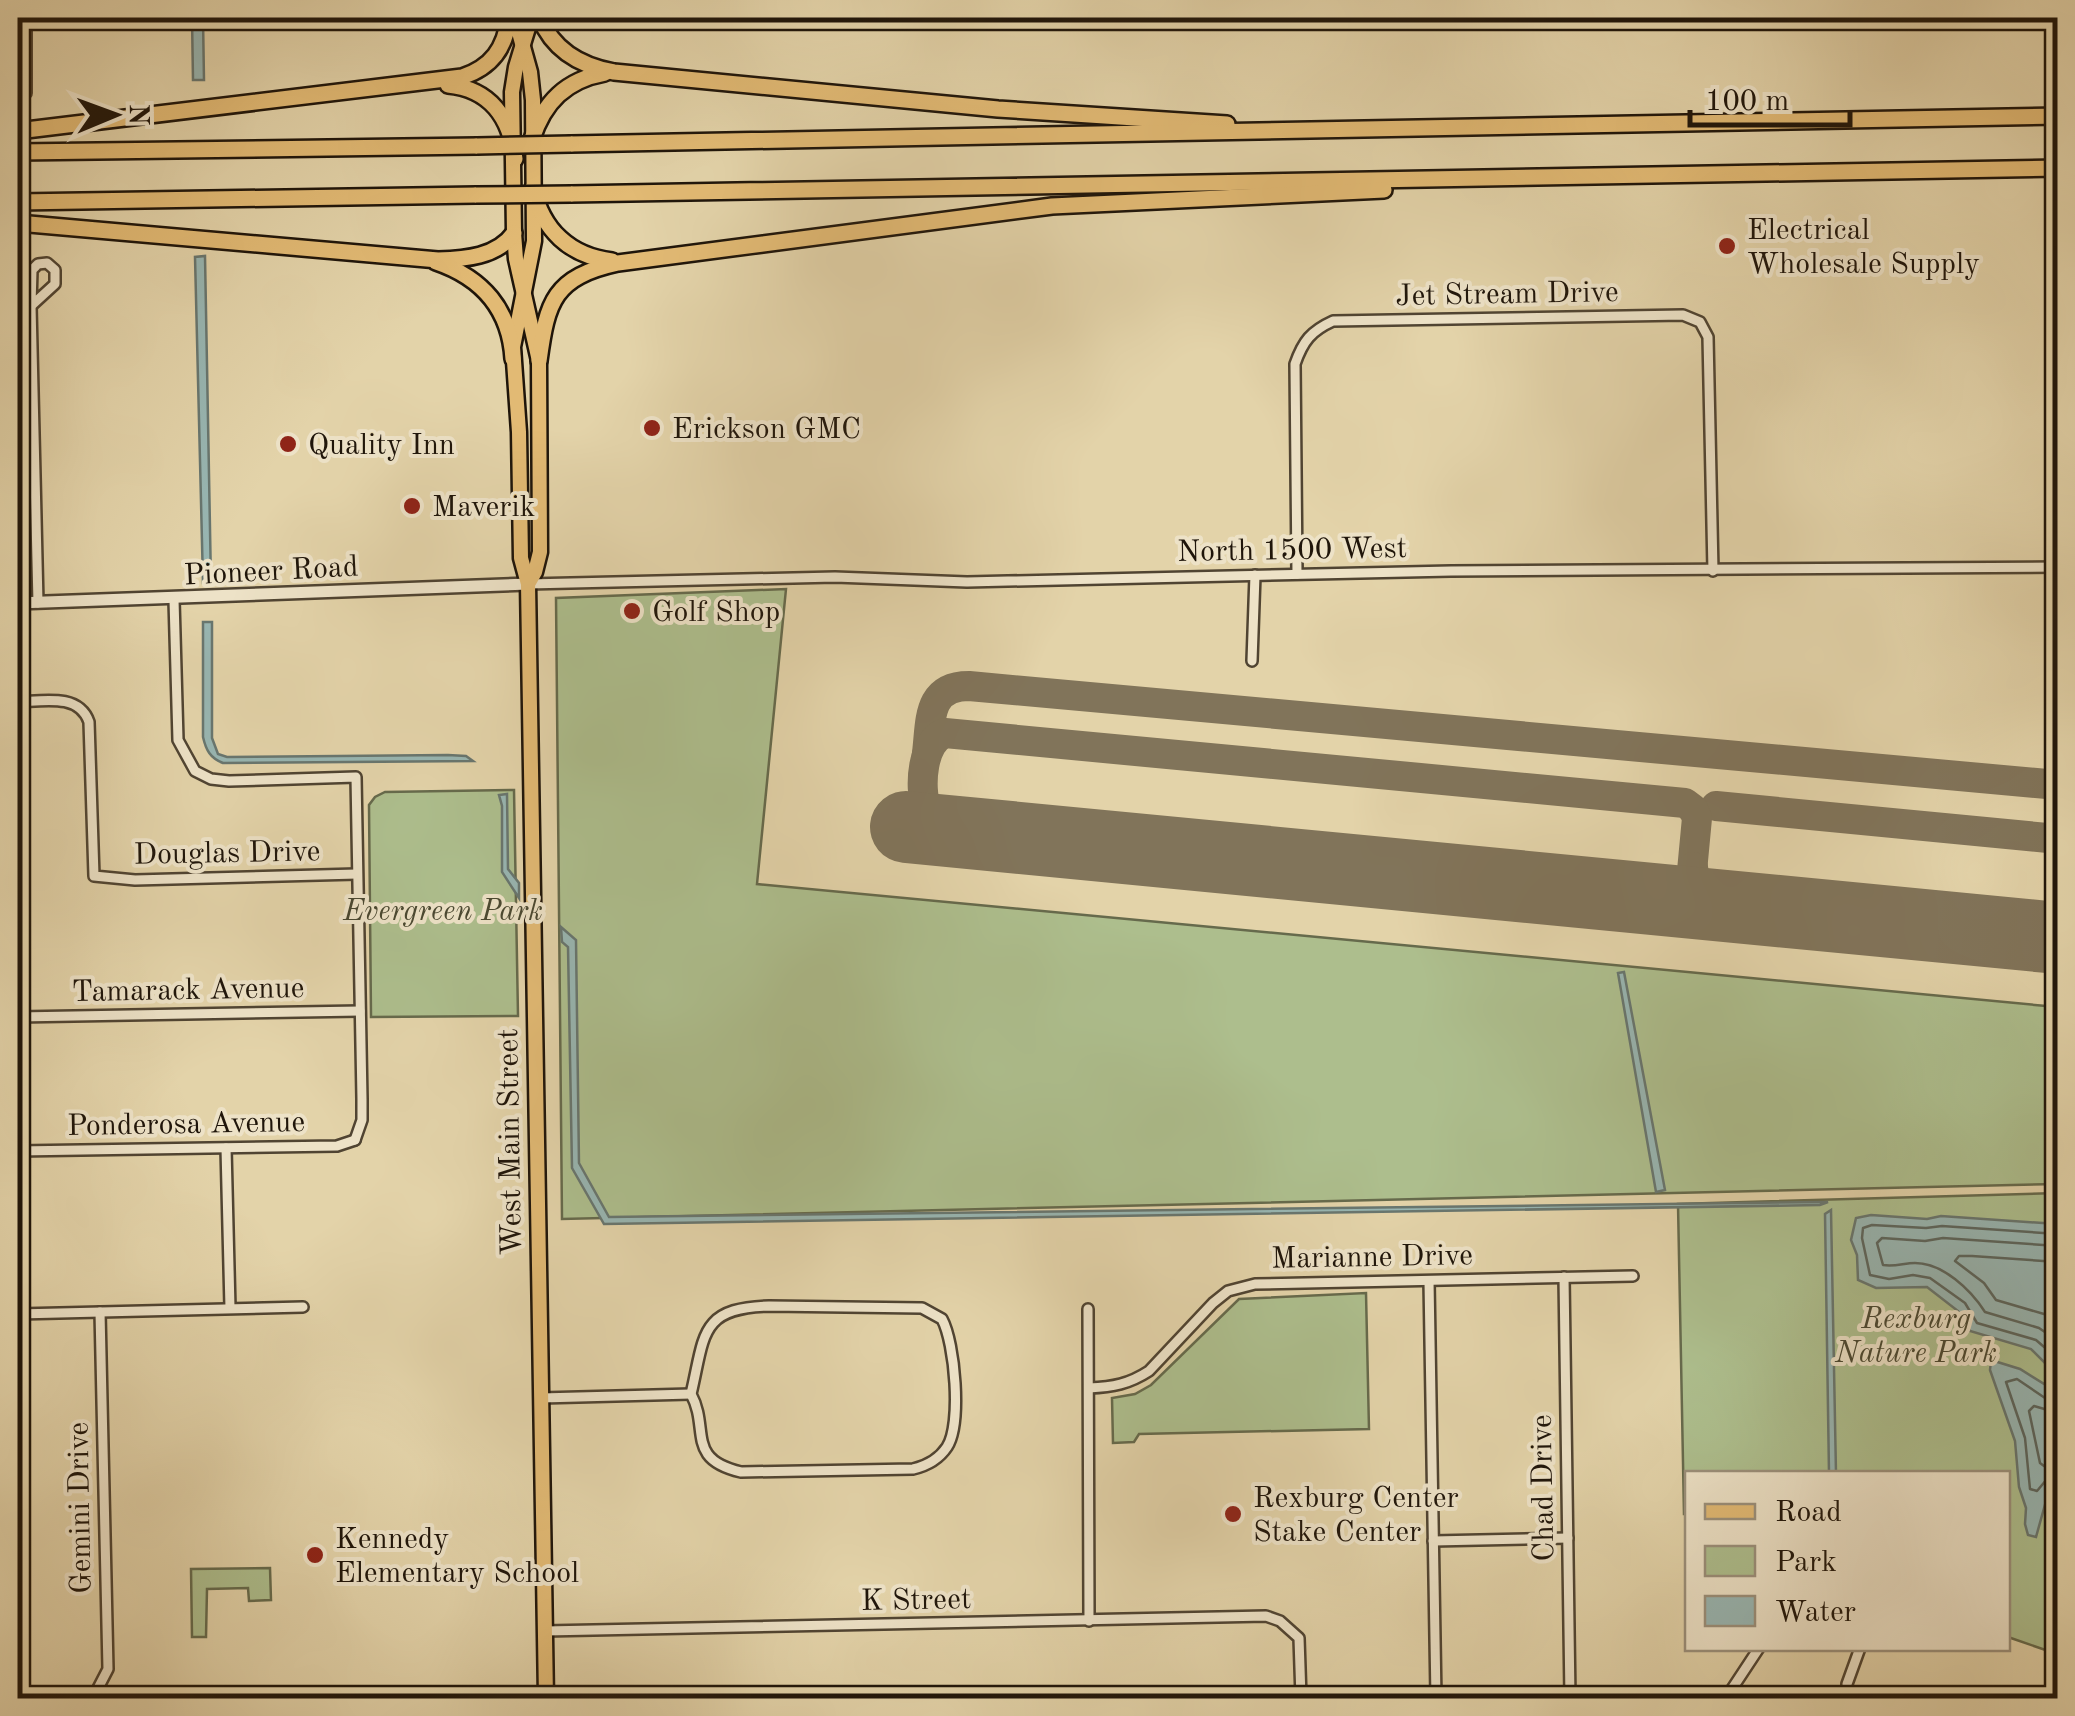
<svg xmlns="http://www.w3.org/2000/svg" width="2075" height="1716" font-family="'Old Standard TT',serif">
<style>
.green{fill:#adbe8d;stroke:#666a4c;stroke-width:2.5}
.water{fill:#98b6b2;stroke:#68766f;stroke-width:2.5}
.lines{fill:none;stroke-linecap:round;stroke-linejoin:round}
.shore{stroke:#5c665e;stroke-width:2.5}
.taxiway{stroke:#81745a;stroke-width:30}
.runway{stroke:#81745a;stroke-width:72}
.minor-casing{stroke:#504432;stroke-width:14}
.tertiary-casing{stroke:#504432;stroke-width:16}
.primary-casing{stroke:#1f150a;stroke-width:19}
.motorway-casing{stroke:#1f150a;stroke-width:20}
.minor{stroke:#ede2c7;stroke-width:9}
.tertiary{stroke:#ede2c7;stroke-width:11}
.primary{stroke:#e2ba74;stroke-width:14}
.motorway{stroke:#e2ba74;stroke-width:15}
.motorway-bridge-casing{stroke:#1f150a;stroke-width:20;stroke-linecap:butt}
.motorway-bridge{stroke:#e2ba74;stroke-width:15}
.poi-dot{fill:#8f2418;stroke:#ede2c7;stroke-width:4}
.labels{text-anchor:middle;stroke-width:8;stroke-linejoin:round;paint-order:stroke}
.poi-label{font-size:30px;fill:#1f150a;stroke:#ede2c7;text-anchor:start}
.street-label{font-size:30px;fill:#1f150a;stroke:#ede2c7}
.park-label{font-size:30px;font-style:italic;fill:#4a4831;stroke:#ede2c7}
</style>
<rect width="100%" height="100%" fill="#e3d3a9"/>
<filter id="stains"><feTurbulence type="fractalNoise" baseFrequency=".002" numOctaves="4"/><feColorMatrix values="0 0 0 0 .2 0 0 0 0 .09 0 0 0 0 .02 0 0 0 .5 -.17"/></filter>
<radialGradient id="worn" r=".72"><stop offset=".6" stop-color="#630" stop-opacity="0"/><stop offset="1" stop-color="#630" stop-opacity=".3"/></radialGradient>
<g class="green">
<polygon points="786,589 757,884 2057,1007 2057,1184 562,1219 556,598"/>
<polygon points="514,790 518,1016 371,1017 369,805 375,797 385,792"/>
<polygon points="2057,1193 2057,1654 2008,1637 2008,1474 1688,1474 1687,1514 1684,1514 1678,1204"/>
<polygon points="1366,1293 1369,1429 1139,1434 1134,1442 1113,1443 1112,1398 1135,1394 1151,1385 1239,1299"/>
<polygon points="270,1568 271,1600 249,1601 248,1588 207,1589 206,1637 192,1637 191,1569"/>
</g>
<g class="water">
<polygon points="192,18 203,18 204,80 193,80"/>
<polygon points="205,256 211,583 203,583 195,257"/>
<path d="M203 622H212V738L218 754 227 757 448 755 466 756 473 761 223 763C210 758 206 750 203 737Z"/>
<polygon points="507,794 508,869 519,883 519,898 502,872 502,806 499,795"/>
<polygon points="561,927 576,940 579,1163 609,1217 1828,1202 1820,1205 604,1224 572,1168 568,947 562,942"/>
<polygon points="1624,972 1665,1190 1656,1192 1618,973"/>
<polygon points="1831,1210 1836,1473 1836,1474 1829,1473 1825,1214"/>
<polygon points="1871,1215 1927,1219 1941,1216 2057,1224 2057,1369 2049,1367 2031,1349 1970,1331 1958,1311 1927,1287 1876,1288 1858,1280 1857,1255 1851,1240 1856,1218"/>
<polygon points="1991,1360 2020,1369 2057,1392 2056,1477 2048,1494 2036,1537 2028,1535 2025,1524 2026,1508 2019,1487 2015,1441 1990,1370"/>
</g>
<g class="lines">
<g class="shore">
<polyline points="2058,1234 1942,1226 1926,1228 1872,1225 1863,1228 1862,1238 1870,1275 1889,1279 1913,1275 1930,1278 1965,1303 1977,1323 2036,1340 2058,1359"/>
<path d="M2058 1246 1943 1238 1925 1241 1882 1238 1877 1243 1883 1265C1895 1267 1904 1263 1915 1263 1943 1263 1971 1290 1985 1312L2039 1328 2058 1341"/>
<polyline points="2058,1262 1972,1256 1959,1256 1955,1261 1984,1283 1996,1300 2044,1314 2058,1322"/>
<polyline points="2058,1401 2045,1398 2017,1379 2006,1382 2025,1438 2030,1489 2037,1491 2047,1479 2058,1477"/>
<polyline points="2058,1413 2034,1406 2029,1411 2040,1463 2044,1466 2058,1464"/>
</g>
<g class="taxiway">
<path d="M927 753C931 720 927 686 969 686L2058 785"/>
<polyline points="1716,806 2058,839"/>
<path d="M948 831C939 825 930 819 926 807 919 787 922 741 945 733L1685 803 1693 809 1697 818 1692 871 1676 893 1656 899"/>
<path d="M1693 867C1695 889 1706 900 1727 906"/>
</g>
<polyline class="runway" points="906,827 2058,938"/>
<defs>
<g id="minor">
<polyline points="26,93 26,18"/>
<polygon points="47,263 55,270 55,284 31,306 32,270 38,264"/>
<polyline points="31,306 38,603"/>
<path d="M1297 574 1295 364C1303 341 1311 331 1333 321L1683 315 1700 322 1708 337 1713 571"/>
<polyline points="528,584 835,577 967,582 1451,571 2058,567"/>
<polyline points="174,600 178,740 195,771 211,779 229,781 356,777 362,1099 362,1120 355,1140"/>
<polyline points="1252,661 1255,575"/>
<path d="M18 702C43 701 79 693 89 722L94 876 135 880 357 874"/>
<polyline points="18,1017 360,1011"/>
<polyline points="226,1148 230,1308"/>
<polyline points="18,1151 337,1146 355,1140"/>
<polyline points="1564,1277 1570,1698"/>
<polyline points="1429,1281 1436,1698"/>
<path d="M769 1306 922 1308 942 1319C955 1343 962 1424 947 1447 939 1459 926 1466 913 1469L741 1472C685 1459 710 1429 691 1394 705 1335 699 1308 769 1306Z"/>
<polyline points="1088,1309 1089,1621"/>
<polyline points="18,1314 303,1307"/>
<path d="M1089 1388C1113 1387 1129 1384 1149 1371L1213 1303 1228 1291 1255 1284 1633 1276"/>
<polyline points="541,1398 691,1394"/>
<polyline points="1433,1541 1568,1538"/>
<polyline points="545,1631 1266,1616 1280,1621 1299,1638 1301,1698"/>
<polyline points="93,1698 108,1669 100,1312"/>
<polyline points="1726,1698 1759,1648"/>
<polyline points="1848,1698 1847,1684 1860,1648"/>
</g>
<polyline id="tertiary" points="18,603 528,584"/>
<g id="primary">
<polyline points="515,18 530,72 533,100 534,241 513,347 519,432 521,558 528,584 546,1698"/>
<polyline points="528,584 535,572 540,552 539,361 516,259 514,233 512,92 516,67 531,18"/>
</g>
<g id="motorway">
<path d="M540 18C553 50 581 66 614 72L998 109 1227 124"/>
<path d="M448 85C490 89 511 118 515 159"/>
<path d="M18 131 462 77C492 67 505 48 509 18"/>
<path d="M532 139C544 102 566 80 605 73"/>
<polyline points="571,144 2058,116"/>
<polyline points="18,152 477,146"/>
<path d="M533 188C542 230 570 256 612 261"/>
<polyline points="571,194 2058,168"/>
<polyline points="18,202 476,195"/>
<path d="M18 223 438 260C465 259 497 257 514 233"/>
<path d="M436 262C483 278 510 310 513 359"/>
<path d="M539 361C547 301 554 277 618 263L1052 206 1384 190"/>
</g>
</defs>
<use href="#minor" class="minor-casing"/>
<use href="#tertiary" class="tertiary-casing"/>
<use href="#primary" class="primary-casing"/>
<use href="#motorway" class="motorway-casing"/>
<use href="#minor" class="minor"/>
<use href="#tertiary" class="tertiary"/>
<use href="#primary" class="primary"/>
<use href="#motorway" class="motorway"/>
<defs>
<g id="motorway-bridge">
<polyline points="477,146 571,144"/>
<polyline points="476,195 571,194"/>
</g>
</defs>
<use href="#motorway-bridge" class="motorway-bridge-casing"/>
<use href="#motorway-bridge" class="motorway-bridge"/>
</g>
<g class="poi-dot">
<circle cx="1727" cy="246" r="10"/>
<circle cx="652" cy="428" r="10"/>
<circle cx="288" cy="444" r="10"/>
<circle cx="412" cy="506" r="10"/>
<circle cx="632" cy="611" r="10"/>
<circle cx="1233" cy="1514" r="10"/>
<circle cx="315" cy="1555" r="10"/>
</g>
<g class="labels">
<g class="poi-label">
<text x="1747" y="239">Electrical<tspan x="1747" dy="34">Wholesale Supply</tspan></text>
<text x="672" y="438">Erickson GMC</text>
<text x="308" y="454">Quality Inn</text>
<text x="432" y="516">Maverik</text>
<text x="652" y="621">Golf Shop</text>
<text x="1253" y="1507">Rexburg Center<tspan x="1253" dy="34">Stake Center</tspan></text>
<text x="335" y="1548">Kennedy<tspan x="335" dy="34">Elementary School</tspan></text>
</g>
<g class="street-label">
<text transform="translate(1507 293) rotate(-1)" y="10">Jet Stream Drive</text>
<text transform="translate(1292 549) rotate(-1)" y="10">North 1500 West</text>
<text transform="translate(271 570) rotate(-3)" y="10">Pioneer Road</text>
<text transform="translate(227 852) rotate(-1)" y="10">Douglas Drive</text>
<text transform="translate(188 989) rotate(-1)" y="10">Tamarack Avenue</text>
<text transform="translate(186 1123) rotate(-1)" y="10">Ponderosa Avenue</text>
<text transform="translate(509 1142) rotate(-91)" y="10">West Main Street</text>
<text transform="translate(1372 1256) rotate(-1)" y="10">Marianne Drive</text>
<text transform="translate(1542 1488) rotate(-91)" y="10">Chad Drive</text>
<text transform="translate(79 1508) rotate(-91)" y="10">Gemini Drive</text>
<text transform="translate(916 1599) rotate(-1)" y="10">K Street</text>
</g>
<g class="park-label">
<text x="443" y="920">Evergreen Park</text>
<text x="1916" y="1328">Rexburg<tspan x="1916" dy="34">Nature Park</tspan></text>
</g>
</g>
<rect width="2075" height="1716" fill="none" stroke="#e3d3a9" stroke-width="60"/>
<rect x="20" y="20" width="2035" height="1676" fill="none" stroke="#1f150a" stroke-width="5"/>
<rect x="30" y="30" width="2015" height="1656" fill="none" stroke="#1f150a" stroke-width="2.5"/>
<rect x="1685" y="1471" width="325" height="180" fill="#ede2c7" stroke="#9b907b" stroke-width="2.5"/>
<rect x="1705" y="1504" width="50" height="15" fill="#e2ba74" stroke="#9b907b" stroke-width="2.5"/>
<text x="1775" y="1521" font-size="30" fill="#1f150a">Road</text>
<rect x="1705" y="1546" width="50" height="30" fill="#adbe8d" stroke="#9b907b" stroke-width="2.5"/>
<text x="1775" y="1571" font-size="30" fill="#1f150a">Park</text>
<rect x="1705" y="1596" width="50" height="30" fill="#98b6b2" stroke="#9b907b" stroke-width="2.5"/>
<text x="1775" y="1621" font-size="30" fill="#1f150a">Water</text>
<g transform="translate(115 115) rotate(89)" stroke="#ede2c7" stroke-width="8" paint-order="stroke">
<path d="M0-8L18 38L0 25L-18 38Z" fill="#1f150a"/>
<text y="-15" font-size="28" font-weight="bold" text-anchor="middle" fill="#1f150a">N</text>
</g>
<path d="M1690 110v15h160v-15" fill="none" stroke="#1f150a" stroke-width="5"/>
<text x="1705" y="110" font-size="30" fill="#1f150a" stroke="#ede2c7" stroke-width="8" paint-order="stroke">100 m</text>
<rect width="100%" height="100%" filter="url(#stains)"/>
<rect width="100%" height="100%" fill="url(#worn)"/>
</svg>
